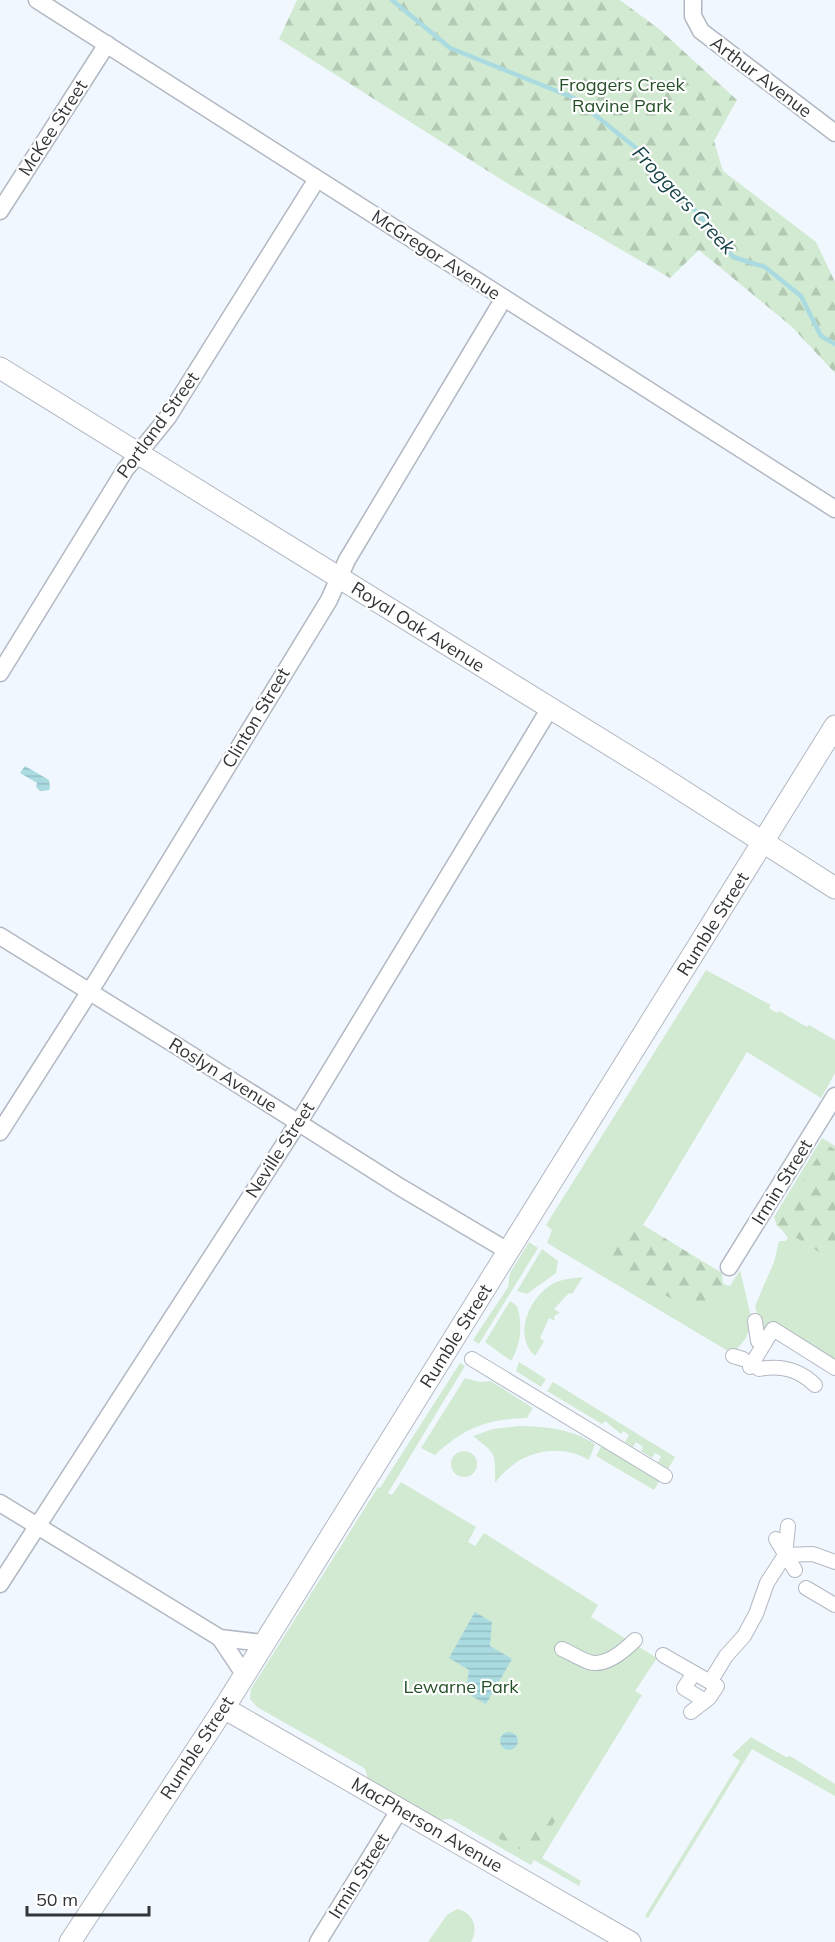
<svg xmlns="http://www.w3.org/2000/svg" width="835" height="1942" font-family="Mulish,sans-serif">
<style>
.green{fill:#d1ead1}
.forest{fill:url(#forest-firs)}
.water{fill:url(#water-rules)}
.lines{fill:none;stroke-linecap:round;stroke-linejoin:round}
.stream{stroke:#aadbe1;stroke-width:4.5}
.pedestrian-casing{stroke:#b2b8c2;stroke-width:16}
.minor-casing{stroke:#b2b8c2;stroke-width:19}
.tertiary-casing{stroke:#b2b8c2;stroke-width:23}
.pedestrian{stroke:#fff;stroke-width:14}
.minor{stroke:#fff;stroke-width:16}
.tertiary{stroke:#fff;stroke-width:21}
.labels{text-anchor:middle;stroke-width:4.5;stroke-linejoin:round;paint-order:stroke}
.street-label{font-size:18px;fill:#323538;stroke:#fff}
.park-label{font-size:18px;fill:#255027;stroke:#fff}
.water-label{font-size:20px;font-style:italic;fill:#164348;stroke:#fff}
</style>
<defs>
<pattern id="forest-firs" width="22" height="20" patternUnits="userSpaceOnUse" patternTransform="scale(1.5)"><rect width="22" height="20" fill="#d1ead1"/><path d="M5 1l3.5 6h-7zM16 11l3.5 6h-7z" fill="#b4c9b4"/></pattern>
<pattern id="water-rules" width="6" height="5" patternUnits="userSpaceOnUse" patternTransform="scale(1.5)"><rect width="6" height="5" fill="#aadbe1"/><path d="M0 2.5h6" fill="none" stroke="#93bdc2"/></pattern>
</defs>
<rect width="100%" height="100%" fill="#f1f7ff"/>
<g class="green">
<polygon points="706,970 771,1005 769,1008 777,1013 779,1011 807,1027 809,1025 835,1040 835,1073 821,1098 747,1052 650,1214 617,1265 717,1301 723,1284 730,1286 740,1270 752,1321 746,1338 733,1354 547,1243 552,1230 546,1225"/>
<polygon points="822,1138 835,1146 835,1360 770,1321 762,1334 755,1306 774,1262 779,1241 785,1241 788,1238 782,1230 777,1226 774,1217"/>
<polygon points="529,1242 538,1248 479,1344 473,1340 508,1287 510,1273"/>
<polygon points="542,1249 558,1261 556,1273 527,1294 517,1291"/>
<path d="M583 1277 572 1294 569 1293 554 1309 560 1313 554 1316 555 1321 549 1318 540 1338 544 1341 535 1356C512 1334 530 1296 554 1283 563 1279 573 1278 583 1277Z"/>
<path d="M510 1301 517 1306C523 1324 521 1345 511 1361L485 1342Z"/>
<polygon points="519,1362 546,1379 541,1387 516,1371"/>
<polygon points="460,1363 465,1366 388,1493 392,1495 401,1482 476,1527 468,1542 475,1546 484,1533 598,1605 591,1617 657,1658 635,1691 642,1695 542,1858 581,1881 579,1886 534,1860 531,1865 451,1819 438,1820 368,1779 365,1769 361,1766 257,1707 250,1699 251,1689 378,1487 380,1488"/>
<path d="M465 1378 480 1382 491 1381 533 1408 527 1418C487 1419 464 1428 435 1455L421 1448Z"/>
<polygon points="553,1382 675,1457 668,1469 658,1462 661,1456 655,1453 652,1458 641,1451 643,1447 636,1442 633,1447 625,1442 629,1435 623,1431 621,1434 605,1421 602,1424 547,1391"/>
<path d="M518 1426C546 1426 571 1429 595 1444L589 1460C555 1441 517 1453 495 1483 495 1452 497 1455 473 1436L493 1429Z"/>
<polygon points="602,1445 660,1480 654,1490 596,1456"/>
<circle cx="464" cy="1464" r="13"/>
<polygon points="751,1737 786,1757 790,1756 835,1784 835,1796 752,1749 648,1918 645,1916 740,1761 732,1755"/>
<path d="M457 1909C473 1912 479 1928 471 1942H428L447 1915Z"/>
</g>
<g class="forest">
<polygon points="297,0 620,0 659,29 737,100 714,141 723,171 816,242 835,282 835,373 791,326 699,250 670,278 510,185 279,39"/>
<polygon points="826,1143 835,1150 835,1262 776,1225"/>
<polygon points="630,1217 722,1273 723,1284 717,1301 685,1306 620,1271 609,1252"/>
<polygon points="562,1810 534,1855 508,1844 487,1831 514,1834"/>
</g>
<g class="water">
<polygon points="25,766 49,780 50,787 49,790 40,791 36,787 37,783 20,773"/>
<polygon points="475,1612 492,1622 490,1646 512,1659 486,1704 466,1693 469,1670 449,1658"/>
<circle cx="509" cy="1741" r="9"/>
</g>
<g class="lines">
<polyline class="stream" points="392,0 450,48 574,98 641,152 685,198 733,257 765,267 801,296 821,336 835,344"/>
<defs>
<g id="pedestrian">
<polyline points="755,1321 758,1341 764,1344"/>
<polyline points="733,1356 743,1359"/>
<polyline points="472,1359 665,1476"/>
<polyline points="750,1367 773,1329 835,1368"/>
<path d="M759 1369C781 1365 799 1369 815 1385"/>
<polyline points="776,1539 795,1570"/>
<polyline points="785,1555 813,1554 835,1562"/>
<polyline points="806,1588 835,1605"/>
<path d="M562 1649C571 1653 580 1659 589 1662 606 1667 624 1651 635 1640"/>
<polyline points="663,1655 710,1682 726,1656 744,1636 756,1614 767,1583 785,1555 788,1526"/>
<polyline points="694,1673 684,1688 705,1701"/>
<polyline points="691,1712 709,1698 717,1686 710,1682"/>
</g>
<g id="minor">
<polyline points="37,0 835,509"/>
<polyline points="693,0 693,16 701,31 835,133"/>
<polyline points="0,211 107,44"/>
<polyline points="0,673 125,470 168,417 317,179"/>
<polyline points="0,936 193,1056 400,1187 508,1251"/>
<polyline points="0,1132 97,980 329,600 347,560 504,298"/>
<polyline points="729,1267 835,1096"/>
<polyline points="0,1503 220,1638 263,1643"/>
<polyline points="0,1584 309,1106 550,708"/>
<polyline points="220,1638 244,1674"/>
<polyline points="318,1942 400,1809"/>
</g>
<g id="tertiary">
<polyline points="0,368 652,771 835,888"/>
<polyline points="224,1708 630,1942"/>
<polyline points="70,1942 224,1708 835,726"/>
</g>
</defs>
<use href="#pedestrian" class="pedestrian-casing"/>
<use href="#minor" class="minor-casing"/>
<use href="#tertiary" class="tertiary-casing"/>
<use href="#pedestrian" class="pedestrian"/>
<use href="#minor" class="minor"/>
<use href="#tertiary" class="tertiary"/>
</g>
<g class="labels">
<g class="street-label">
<text transform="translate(761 77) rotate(37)" y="6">Arthur Avenue</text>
<text transform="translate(53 128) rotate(-57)" y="6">McKee Street</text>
<text transform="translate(436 255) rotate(33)" y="6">McGregor Avenue</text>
<text transform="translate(158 425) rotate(-54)" y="6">Portland Street</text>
<text transform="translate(418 627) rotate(32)" y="6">Royal Oak Avenue</text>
<text transform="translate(256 718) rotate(-59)" y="6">Clinton Street</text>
<text transform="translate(713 924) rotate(-58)" y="6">Rumble Street</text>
<text transform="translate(223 1075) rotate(32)" y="6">Roslyn Avenue</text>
<text transform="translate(280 1150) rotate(-57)" y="6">Neville Street</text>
<text transform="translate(782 1182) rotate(-58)" y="6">Irmin Street</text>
<text transform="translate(456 1336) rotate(-58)" y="6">Rumble Street</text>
<text transform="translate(197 1748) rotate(-57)" y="6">Rumble Street</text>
<text transform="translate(427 1825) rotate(30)" y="6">MacPherson Avenue</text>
<text transform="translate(359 1876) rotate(-58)" y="6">Irmin Street</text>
</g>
<g class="park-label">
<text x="622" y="91">Froggers Creek<tspan x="622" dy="21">Ravine Park</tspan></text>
<text x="461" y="1693">Lewarne Park</text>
</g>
<g class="water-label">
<text transform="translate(684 200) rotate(47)" y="7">Froggers Creek</text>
</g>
</g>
<path d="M27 1906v9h122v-9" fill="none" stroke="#323538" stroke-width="3"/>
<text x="36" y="1906" font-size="18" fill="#323538" stroke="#ffffff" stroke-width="4.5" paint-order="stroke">50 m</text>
</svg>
